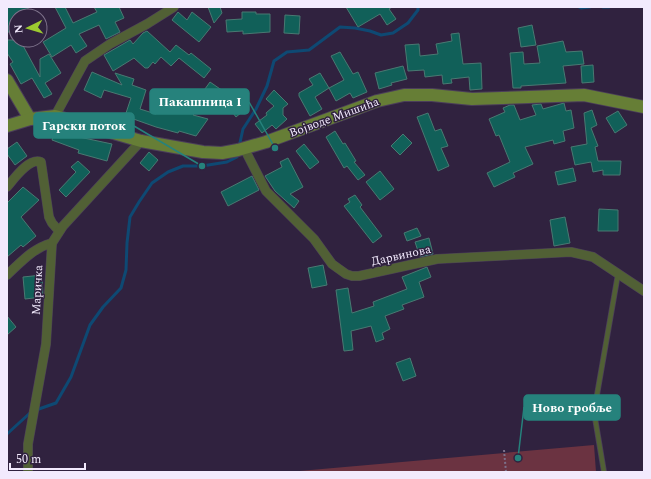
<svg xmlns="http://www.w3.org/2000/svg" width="651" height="479" font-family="Spectral,serif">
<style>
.green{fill:#6b3341}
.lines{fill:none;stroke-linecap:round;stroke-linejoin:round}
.stream{stroke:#0e4973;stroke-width:3}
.building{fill:#116059;stroke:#497972}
.lane-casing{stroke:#4b3e5a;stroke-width:6}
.street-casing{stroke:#4b3e5a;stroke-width:10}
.secondary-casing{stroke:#4b3e5a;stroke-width:14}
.path{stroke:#7c718a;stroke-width:2;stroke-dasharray:2 2;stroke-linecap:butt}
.lane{stroke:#516035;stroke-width:4.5}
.street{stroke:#516035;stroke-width:9}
.secondary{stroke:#667e36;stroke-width:12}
.labels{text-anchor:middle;stroke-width:3;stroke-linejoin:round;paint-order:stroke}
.street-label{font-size:12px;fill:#f2eafd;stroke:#30223f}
.leader{fill:none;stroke:#26827c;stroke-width:1.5}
.callout-dot{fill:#26827c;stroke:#30223f;stroke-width:1.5}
.callout{fill:#26827c;stroke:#26827c;stroke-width:1.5}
.callout-label{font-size:13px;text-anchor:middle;font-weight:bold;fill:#fff}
</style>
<rect width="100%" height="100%" fill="#30223f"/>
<polygon class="green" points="594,445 596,472 287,472 288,472"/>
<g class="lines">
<g class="stream">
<polyline points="579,7 581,8 590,7"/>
<polyline points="603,7 609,7"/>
<polyline points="239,147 243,129 256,109 267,86 274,61 287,52 309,50 340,27 355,28 370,31 381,35 393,33 408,23 418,10 418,7"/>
<polyline points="36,410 56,403 71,377 90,325 103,307 121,288 126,270 127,243 130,217 139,202 152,183 168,172 183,166 202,166 227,162 237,157 238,152"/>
<polyline points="7,434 31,412"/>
</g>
</g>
<g class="building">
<polygon points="7,7 27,7 33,16 16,16 16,27 7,33"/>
<polygon points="55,7 65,7 73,23 97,12 94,7 119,7 124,18 115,22 120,32 106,39 99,25 79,34 87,46 76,53 71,45 52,57 43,42 66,28"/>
<polygon points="208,7 220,7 222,13 214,23"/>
<polygon points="346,7 392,7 389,9 396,19 387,25 380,14 358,27"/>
<polygon points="178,12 187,20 192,12 211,27 199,42 172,20"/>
<polygon points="242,12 256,12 256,14 270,14 270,32 243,34 243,31 227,32 226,20 242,19"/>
<polygon points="285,15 300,16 299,34 284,33"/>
<polygon points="532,25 536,45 521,47 518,28"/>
<polygon points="147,31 170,52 176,45 189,55 191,53 211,69 204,78 179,58 171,66 161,57 155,64 153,62 148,68 145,68 134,58 113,71 104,55 130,40 133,44 143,33"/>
<polygon points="459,33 463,64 481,63 482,89 470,90 469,77 451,79 452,83 443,84 442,75 425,77 424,70 408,71 405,45 419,44 420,56 438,54 436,44 452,41 451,34"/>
<polygon points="7,40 20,40 40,77 40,59 49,54 61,73 45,83 52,94 44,98 32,78 21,84 10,64 13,62 7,53"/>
<polygon points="563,41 566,52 582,51 584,64 563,66 566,83 521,86 521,88 513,88 510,53 523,52 524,64 540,63 537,46"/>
<polygon points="340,52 353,74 358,72 367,92 353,98 350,93 336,101 329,88 344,80 331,56"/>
<polygon points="593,65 594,82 582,83 581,66"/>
<polygon points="403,66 407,79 391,83 392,85 379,89 375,73"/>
<polygon points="92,72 122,85 115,73 134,79 132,85 146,90 140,109 156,114 161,98 183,105 189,99 194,104 210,82 226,93 219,104 208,97 193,115 208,119 196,136 179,131 178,133 156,127 125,116 131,98 104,90 101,98 84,90"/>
<polygon points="320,73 329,88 315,97 322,109 310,116 299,96 299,93 313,85 309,79"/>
<polygon points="274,90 288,104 283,108 283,115 287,119 276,129 272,125 262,133 255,124 267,115 266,113 274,106 266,99"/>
<polygon points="564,103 566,111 571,110 574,128 563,131 565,141 554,144 553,140 525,147 533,164 513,173 515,177 494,187 487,173 510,162 499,135 496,136 489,119 505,112 503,108 510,105 514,105 520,120 536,115 532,105 541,104 543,109"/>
<polygon points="236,104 242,112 236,117 230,109"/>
<polygon points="592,110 597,125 591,128 598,146 595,147 598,161 621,161 620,175 603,175 603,170 593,172 591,162 575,165 571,147 587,144 584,113"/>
<polygon points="618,111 627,125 615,133 606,118"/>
<polygon points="428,113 435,131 441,129 448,146 441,148 449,166 438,171 417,117"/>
<polygon points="58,125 81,132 79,137 112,144 107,161 78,153 79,150 52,140"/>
<polygon points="335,131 343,144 345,143 356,161 354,162 365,175 358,180 347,166 344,168 326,137"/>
<polygon points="403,134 412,143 400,155 391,146"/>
<polygon points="17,142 27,156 15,165 7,154 7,149"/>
<polygon points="304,144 319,162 310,169 296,151"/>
<polygon points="149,152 158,160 149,171 140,163"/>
<polygon points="288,158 303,187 290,194 299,201 294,208 275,191 265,176 282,167 280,162"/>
<polygon points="78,161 90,172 66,197 59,190 76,172 71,167"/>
<polygon points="573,168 576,181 558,185 555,172"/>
<polygon points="380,171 394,189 380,200 366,182"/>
<polygon points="252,176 259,190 228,206 221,192"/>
<polygon points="23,187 39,200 21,217 36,236 23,247 21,245 7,257 7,203"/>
<polygon points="355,195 362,205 360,207 382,236 373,243 344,206 350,202 348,199"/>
<polygon points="599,209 618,210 618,231 598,231"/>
<polygon points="565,217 570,243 554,246 550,220"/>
<polygon points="417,228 421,236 407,241 404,233"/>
<polygon points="429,238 433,254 420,257 415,242"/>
<polygon points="323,265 327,285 312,288 308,268"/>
<polygon points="427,267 431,277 419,282 424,297 402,305 404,309 385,316 390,329 382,333 384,339 376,342 371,326 351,331 353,350 344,351 336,290 348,288 352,313 374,306 373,302 407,289 402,277"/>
<polygon points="42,275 43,297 25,299 23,277"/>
<polygon points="7,316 16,327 7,335"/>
<polygon points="410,358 416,376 403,381 396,363"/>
</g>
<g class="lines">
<defs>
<polyline id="lane" points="604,472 594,412 618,274"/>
<g id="street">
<polyline points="55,116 85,61 110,44 147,24 174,7"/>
<polyline points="244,148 266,191 314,239 332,264 346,274 352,276 359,276 437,259 571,252 593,257 644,291"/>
<path d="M7 187C14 179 29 157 41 162L49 217 52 223 59 231"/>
<path d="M7 275C21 262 33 248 52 243"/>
<polyline points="28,472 28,444 46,344 52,243 63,226 141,141"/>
</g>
<g id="secondary">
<polyline points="7,80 30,119"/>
<polyline points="7,126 30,119 55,116 141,141 203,152 222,153 238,150 266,142 377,101 404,95 432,95 472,99 584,95 644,107"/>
</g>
</defs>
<use href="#lane" class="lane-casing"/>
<use href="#street" class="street-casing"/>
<use href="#secondary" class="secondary-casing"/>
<polyline class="path" points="504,450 506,472"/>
<use href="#lane" class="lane"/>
<use href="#street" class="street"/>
<use href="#secondary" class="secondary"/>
</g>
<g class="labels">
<g class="street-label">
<text transform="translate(334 117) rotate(-20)" y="4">Војводе Мишића</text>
<text transform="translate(401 255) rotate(-12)" y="4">Дарвинова</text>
<text transform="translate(37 290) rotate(-87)" y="4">Маричка</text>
</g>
</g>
<path class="leader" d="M275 148L249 102M202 166L134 126M518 458L524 407"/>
<g class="callout-dot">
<circle cx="275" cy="148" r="4"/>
<circle cx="202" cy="166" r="4"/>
<circle cx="518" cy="458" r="4"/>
</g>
<g class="callout">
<rect x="150" y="89" width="99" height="25" rx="4"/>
<rect x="34" y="113" width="100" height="25" rx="4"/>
<rect x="524" y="395" width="96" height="25" rx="4"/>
</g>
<g class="callout-label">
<text x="200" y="106">Пакашница I</text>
<text x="84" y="130">Гарски поток</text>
<text x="572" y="412">Ново гробље</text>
</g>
<rect width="651" height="479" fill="none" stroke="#f2eafd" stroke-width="16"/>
<g transform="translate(28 28) rotate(265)"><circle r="19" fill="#30223f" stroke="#7e728b"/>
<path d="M0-3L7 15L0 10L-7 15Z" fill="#9dca30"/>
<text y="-6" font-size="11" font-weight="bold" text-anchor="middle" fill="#f2eafd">N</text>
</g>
<path d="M10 463v6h75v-6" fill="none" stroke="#f2eafd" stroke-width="2"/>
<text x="16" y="463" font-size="12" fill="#f2eafd" stroke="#30223f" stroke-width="3" paint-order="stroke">50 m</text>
</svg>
